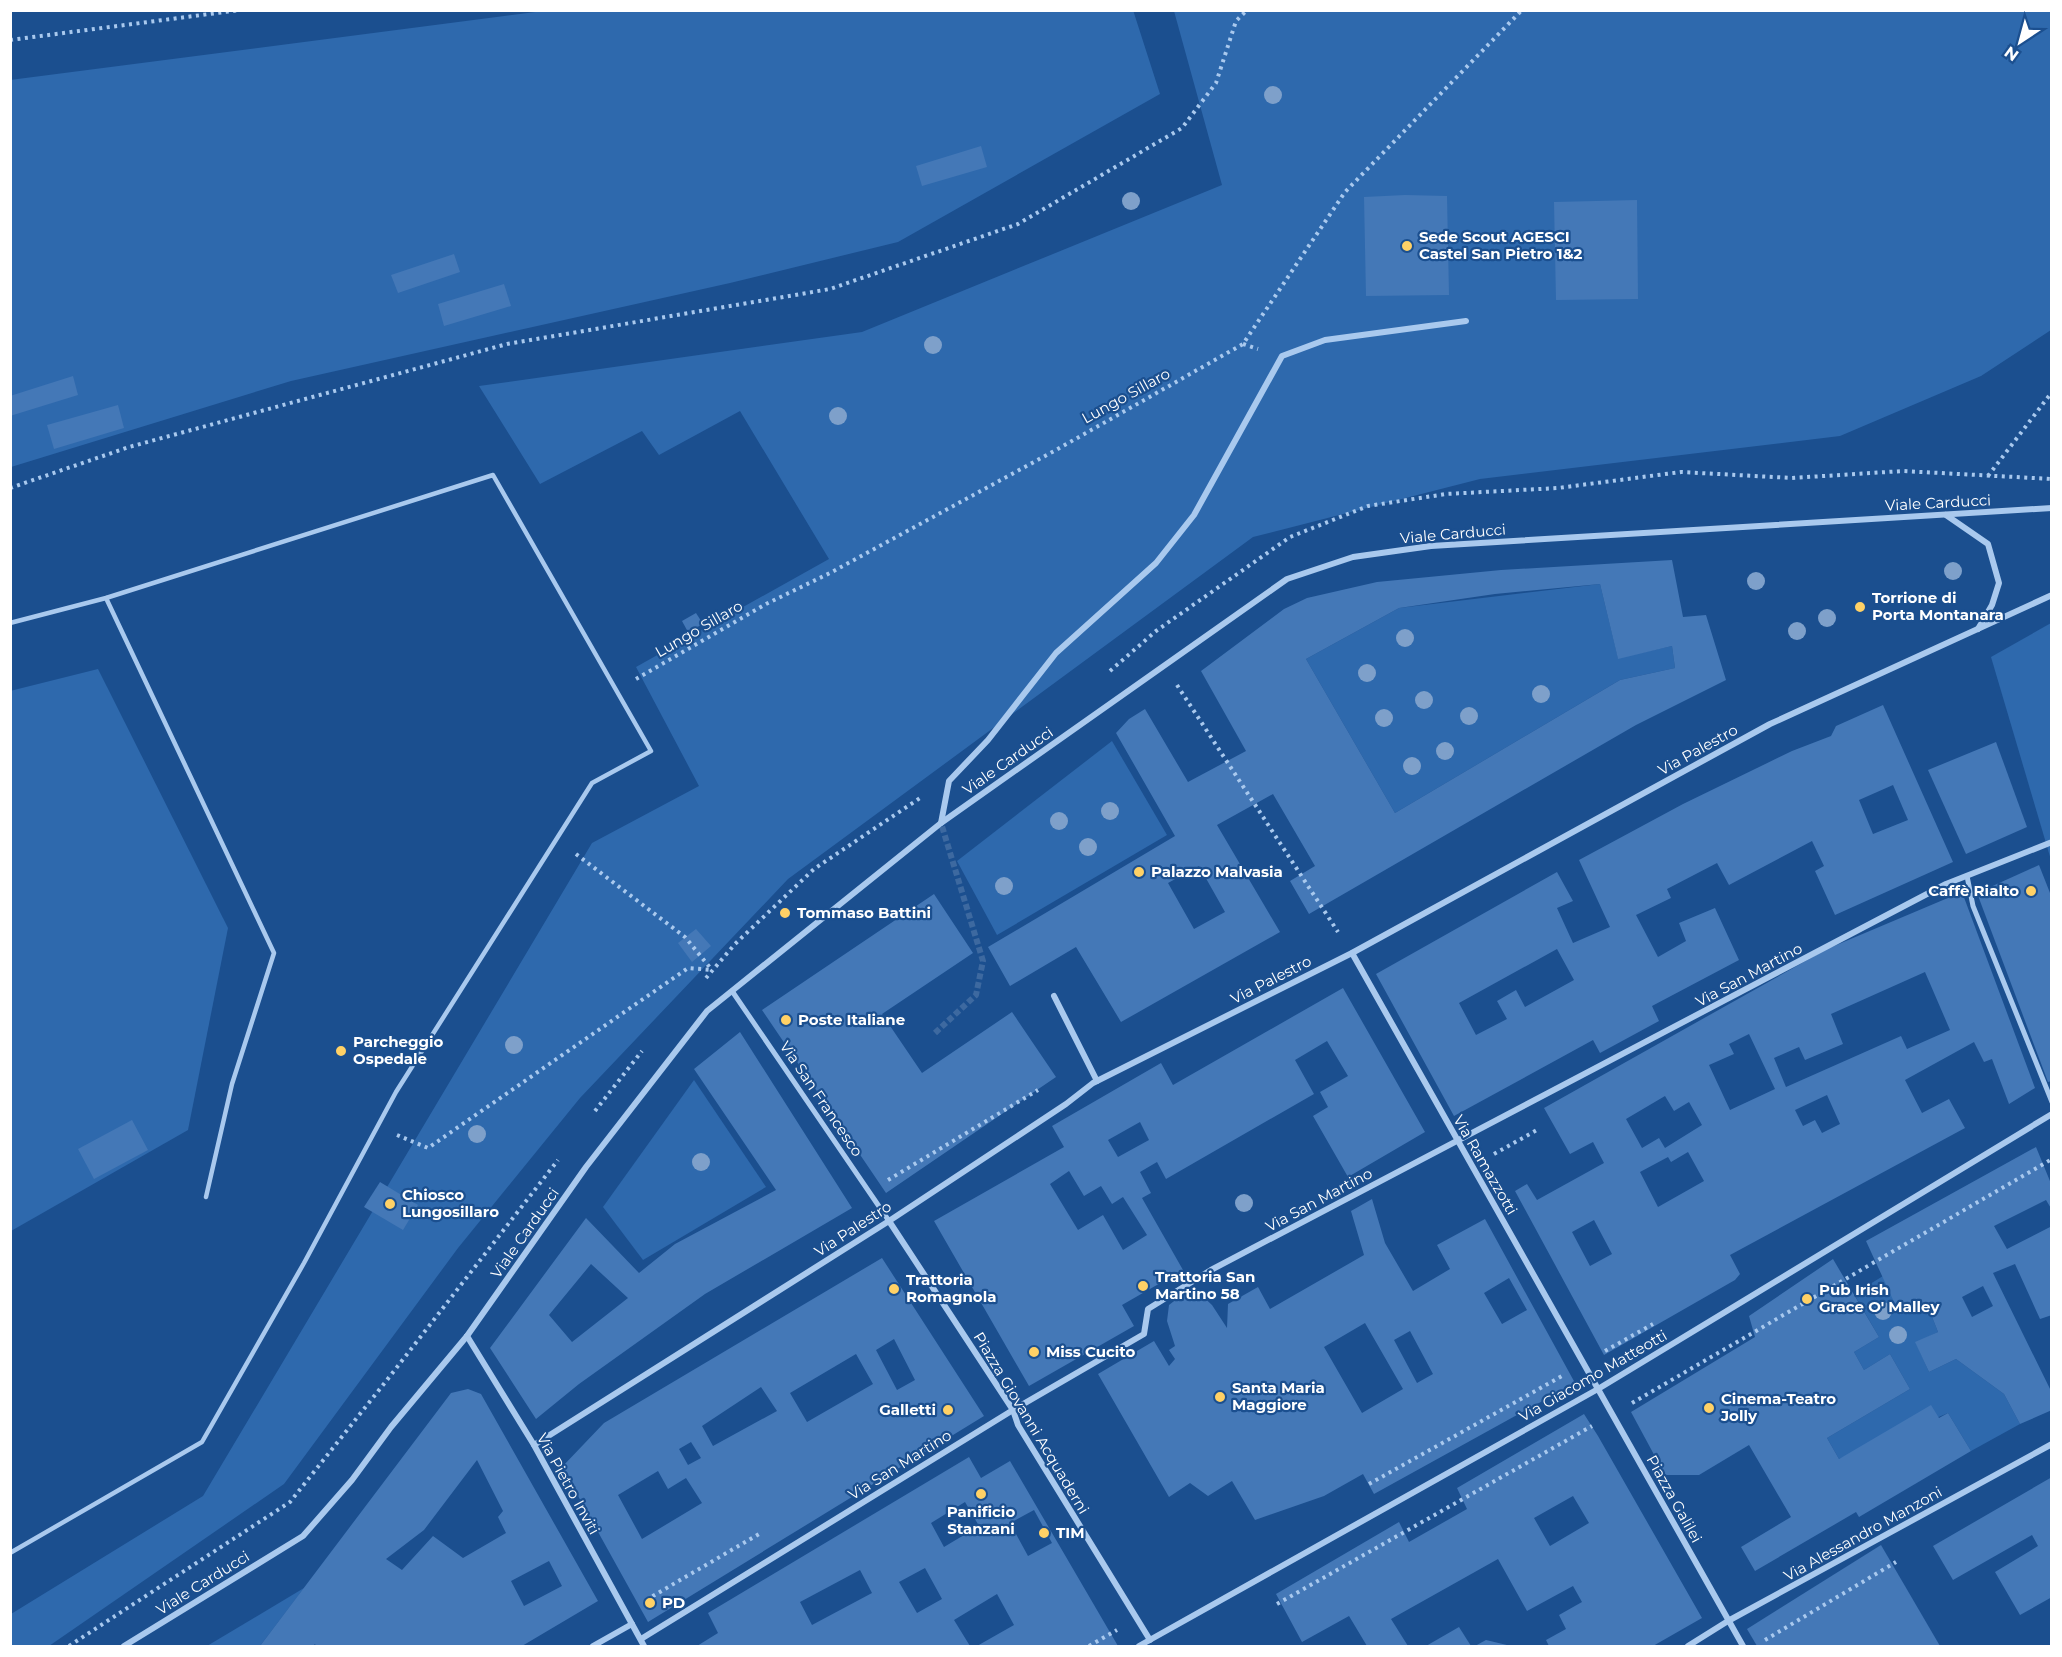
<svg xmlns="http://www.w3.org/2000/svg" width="2062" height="1657" font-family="Montserrat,sans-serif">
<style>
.green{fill:#2e69ad}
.building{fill:#4478b7;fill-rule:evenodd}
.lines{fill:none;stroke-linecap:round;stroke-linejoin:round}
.minor-tunnel{stroke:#3d69a0;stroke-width:6;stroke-dasharray:6 3;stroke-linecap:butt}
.path{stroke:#a9c9ee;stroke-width:4;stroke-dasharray:3 4.5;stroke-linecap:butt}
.service{stroke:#a9c9ee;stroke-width:4.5}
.pedestrian{stroke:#a9c9ee;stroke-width:5}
.minor{stroke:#a9c9ee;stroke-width:6}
.tree{fill:#7ea0ca}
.poi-dot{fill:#ffd166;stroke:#1b4f8f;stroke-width:2}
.labels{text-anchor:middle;stroke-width:4.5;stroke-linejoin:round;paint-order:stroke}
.poi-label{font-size:15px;font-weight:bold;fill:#fff;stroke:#1b4f8f;text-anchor:start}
.street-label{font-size:15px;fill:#fff;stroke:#1b4f8f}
</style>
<rect width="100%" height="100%" fill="#1b4f8f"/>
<g class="green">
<polygon points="551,10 1133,10 1160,94 898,242 730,283 291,381 11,467 10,80"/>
<polygon points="1174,11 2051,11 2051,330 1981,376 1840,436 1480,479 1253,537 788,879 580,1098 458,1248 284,1484 49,1646 11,1646 11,1614 203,1496 592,843 699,786 636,667 829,559 740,411 659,455 642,431 540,484 479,386 862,332 1222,185"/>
<polygon points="1600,584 1618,658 1672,646 1675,668 1620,680 1395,813 1306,659 1399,608"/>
<polygon points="2051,623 2051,860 1991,657"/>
<polygon points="98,669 228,928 188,1130 11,1231 10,691"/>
<polygon points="1112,741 1167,835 997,935 957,861"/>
<polygon points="694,1080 766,1187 643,1260 603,1207"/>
<polygon points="1883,1276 1900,1314 1927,1304 1938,1332 1916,1343 1929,1372 1956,1359 2004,1394 2020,1424 1971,1451 1948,1413 1839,1459 1827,1438 1910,1389 1890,1354 1864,1370 1854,1352 1879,1337 1854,1294"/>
<polygon points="304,1588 260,1646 207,1646"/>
</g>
<g class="building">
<polygon points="981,146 987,167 922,186 916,166"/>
<polygon points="1405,195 1447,196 1449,295 1366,296 1364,197"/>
<polygon points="1637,200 1638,299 1556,300 1554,202"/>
<polygon points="454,254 460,272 398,293 391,275"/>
<polygon points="504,284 511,306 444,326 438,304"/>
<polygon points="73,376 78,395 10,416 10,396"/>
<polygon points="118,405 124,428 54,449 47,425"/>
<path d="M1672 560 1683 617 1706 615 1726 680 1636 725 1309 914 1290 881 1315 866 1273 794 1217 825 1280 932 1121 1022 1076 947 1010 986 988 947 1175 836 1116 733 1129 719 1145 709 1188 782 1246 751 1201 671 1284 609 1307 598 1377 582 1501 570ZM1600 584 1618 659 1672 646 1675 668 1620 680 1395 813 1306 659 1399 608 1495 594ZM1199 866 1225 912 1194 929 1168 883Z"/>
<polygon points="696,613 703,624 688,632 682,621"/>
<path d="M1883 705 1953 862 1835 915 1815 871 1824 866 1812 841 1729 885 1717 863 1667 889 1671 898 1636 915 1658 957 1686 941 1679 923 1715 908 1739 960 1652 1006 1659 1021 1600 1053 1593 1040 1454 1116 1376 974 1557 872 1573 901 1557 908 1573 943 1610 927 1579 860 1683 804 1792 751 1831 736 1836 726ZM1893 785 1908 820 1873 834 1859 800ZM1557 949 1574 980 1525 1007 1516 990 1497 1001 1507 1019 1476 1035 1459 1003Z"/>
<polygon points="1996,742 2027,827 1966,854 1928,770"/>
<polygon points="2039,865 2052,898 2052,1081 2048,1082 1977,893"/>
<path d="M1962 892 2035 1088 2009 1104 1992 1059 1984 1062 1974 1042 1905 1080 1922 1113 1949 1099 1965 1128 1730 1255 1740 1274 1735 1280 1604 1355 1515 1191 1527 1184 1537 1200 1604 1163 1593 1142 1570 1154 1544 1108 1827 949ZM1925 972 1950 1030 1907 1049 1901 1036 1786 1087 1774 1058 1799 1047 1805 1060 1843 1044 1831 1014ZM1749 1034 1775 1089 1730 1110 1709 1065 1734 1054 1729 1044ZM1827 1095 1840 1124 1822 1133 1815 1120 1803 1126 1795 1110ZM1665 1096 1674 1111 1689 1102 1702 1125 1665 1148 1659 1138 1642 1148 1626 1119ZM1688 1152 1704 1181 1658 1207 1640 1172 1668 1157 1671 1162ZM1594 1220 1612 1254 1590 1266 1572 1232Z"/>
<polygon points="934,894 973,953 882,1014 922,1073 1012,1012 1056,1077 886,1193 762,1010"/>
<polygon points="696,929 711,946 692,962 678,943"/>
<path d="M1343 988 1425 1132 1348 1177 1313 1116 1328 1107 1320 1092 1348 1076 1327 1041 1295 1060 1314 1094 1166 1179 1157 1162 1140 1172 1151 1193 1142 1198 1183 1270 1122 1305 1134 1326 1029 1386 934 1221 1064 1147 1052 1126 1161 1063 1173 1085ZM1140 1122 1149 1140 1118 1157 1108 1140ZM1069 1171 1084 1196 1101 1186 1112 1204 1123 1197 1147 1235 1123 1250 1103 1215 1078 1230 1050 1184Z"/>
<path d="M740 1032 852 1208 705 1294 579 1384 536 1419 490 1348 586 1218 639 1273 675 1244 776 1190 694 1069ZM591 1264 628 1298 572 1342 549 1315Z"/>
<polygon points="132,1120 148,1150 94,1179 78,1149"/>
<path d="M2036 1147 2052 1186V1210L2046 1200 1994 1226 2007 1249 2052 1226V1315L2040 1319 2015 1264 1993 1273 2052 1393V1410L2020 1424 2004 1394 1956 1359 1929 1372 1915 1342 1938 1332 1927 1304 1900 1315 1866 1241ZM1983 1286 1993 1306 1972 1317 1962 1297Z"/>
<polygon points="380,1182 418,1205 403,1230 364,1207"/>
<path d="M1372 1199 1385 1243 1413 1291 1450 1269 1437 1245 1485 1219 1575 1383 1374 1494 1363 1474 1324 1496 1255 1520 1232 1481 1208 1496 1190 1483 1169 1497 1098 1374 1154 1341 1169 1366 1175 1359 1169 1350 1175 1346 1167 1321 1169 1305 1183 1294 1198 1292 1212 1305 1227 1328 1228 1304 1258 1287 1270 1309 1364 1255 1351 1211ZM1509 1278 1527 1310 1502 1324 1484 1293ZM1365 1323 1403 1389 1362 1413 1324 1347ZM1410 1331 1433 1374 1417 1383 1394 1340Z"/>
<path d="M882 1258 984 1416 648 1622 562 1467 604 1423ZM894 1339 915 1380 897 1390 876 1350ZM856 1354 873 1384 807 1422 790 1393ZM761 1387 777 1411 713 1446 702 1426ZM691 1442 701 1458 688 1465 679 1449ZM658 1471 668 1489 686 1478 702 1503 642 1539 618 1495Z"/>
<polygon points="1833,1259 1879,1337 1854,1352 1864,1370 1890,1354 1910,1389 1827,1438 1839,1459 1931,1405 1939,1418 1948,1413 1971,1451 1859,1517 1856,1512 1755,1571 1741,1547 1791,1517 1749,1445 1699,1475 1665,1475 1631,1412 1755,1337 1749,1316"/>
<path d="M468 1389 481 1394 598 1601 522 1646H316L315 1644 313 1646H260L451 1393ZM477 1460 503 1511 498 1517 506 1533 463 1558 433 1536 402 1570 386 1559 424 1530ZM549 1561 562 1586 524 1606 511 1581Z"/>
<path d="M1584 1414 1598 1436 1702 1618 1653 1646H1549L1546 1640 1566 1629 1559 1615 1582 1602 1573 1586 1527 1611 1498 1559 1391 1619 1408 1646H1367L1349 1616 1302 1642 1276 1594 1399 1522 1409 1542 1467 1509 1457 1488ZM1573 1496 1589 1523 1550 1546 1534 1518Z"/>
<path d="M969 1457 981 1478 1010 1461 1118 1646H977L1014 1625 997 1594 954 1620 970 1646H697L718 1633 708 1613ZM965 1502 979 1526 944 1547 931 1523ZM1034 1510 1052 1543 1028 1556 1010 1523ZM925 1568 942 1599 917 1613 899 1582ZM860 1570 872 1593 812 1625 800 1602Z"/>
<polygon points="2052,1477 2052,1597 2020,1615 1995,1572 2038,1546 2032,1535 1953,1580 1933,1546"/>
<polygon points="1881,1545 1940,1646 1757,1646 1747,1629"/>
<polygon points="1459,1627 1471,1646 1426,1646"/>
<polygon points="1486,1640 1511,1646 1475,1646"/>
</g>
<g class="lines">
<polyline class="minor-tunnel" points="935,1033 976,995 983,961 941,823"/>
<g class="path">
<polyline points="10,40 240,10"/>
<polyline points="1243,344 1258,349"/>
<polyline points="1988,476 2052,392"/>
<polyline points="10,488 129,447 507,344 830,289 1018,224 1182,128 1216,83 1236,21 1247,10"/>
<polyline points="1110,671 1156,631 1290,537 1368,506 1446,494 1558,488 1681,472 1792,478 1903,471 2052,479"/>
<polyline points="636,679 766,604 830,573 1056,450 1243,344 1345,192 1522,10"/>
<polyline points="1177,685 1338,932"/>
<polyline points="576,854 685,937 712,970"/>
<polyline points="706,978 735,944 814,869 920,798"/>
<polyline points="595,1111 642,1051"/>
<polyline points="397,1135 428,1148 688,968 712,970"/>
<polyline points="1494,1154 1537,1130"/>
<polyline points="888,1180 1038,1090"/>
<polyline points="1605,1351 1653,1324"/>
<polyline points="1632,1403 2052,1159"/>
<polyline points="1369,1484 1562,1376"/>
<polyline points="646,1600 759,1534"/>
<polyline points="1277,1604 1592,1426"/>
<polyline points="1765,1640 1896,1562"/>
<polyline points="69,1646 290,1502 387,1380 558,1160"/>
<polyline points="1089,1646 1117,1630"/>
</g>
<g class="service">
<polyline points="106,598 274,953 232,1084 206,1197"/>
<polyline points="10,623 106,598 493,475 651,751 592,783 396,1092 304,1263 202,1442 10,1553"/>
</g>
<g class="pedestrian">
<polyline points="1967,876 1973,906 2052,1102"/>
<polyline points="732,991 889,1221"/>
</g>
<g class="minor">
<polyline points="1946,515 1988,544 1999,583 1992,605 1978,629"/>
<polyline points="941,823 949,781 988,740 1056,653 1156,563 1194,515 1282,356 1325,340 1466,321"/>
<polyline points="1352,953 1743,1646"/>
<polyline points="1054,996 1097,1081"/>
<polyline points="889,1221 1013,1410 1018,1425 1150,1640"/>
<polyline points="467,1336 534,1445 644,1646"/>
<polyline points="534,1445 889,1221 1066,1104 1093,1083 1352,953 1770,724 2052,595"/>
<polyline points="641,1639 1013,1410 1144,1334 1148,1309 1211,1270 1946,884 2052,842"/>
<polyline points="124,1646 303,1536 352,1480 391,1427 467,1336 586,1167 707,1011 941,823 1287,579 1353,557 1431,546 2052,508"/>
<polyline points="593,1646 632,1624"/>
<polyline points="1139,1646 1598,1389 2052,1114"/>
<polyline points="1688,1646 1728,1621 2052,1444"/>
</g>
</g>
<g class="tree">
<circle cx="1273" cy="95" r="9"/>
<circle cx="1131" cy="201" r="9"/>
<circle cx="933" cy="345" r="9"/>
<circle cx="838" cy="416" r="9"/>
<circle cx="1953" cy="571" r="9"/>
<circle cx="1756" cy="581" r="9"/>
<circle cx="1827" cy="618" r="9"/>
<circle cx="1797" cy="631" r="9"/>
<circle cx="1405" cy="638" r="9"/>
<circle cx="1367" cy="673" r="9"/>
<circle cx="1541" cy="694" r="9"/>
<circle cx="1424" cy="700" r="9"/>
<circle cx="1469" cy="716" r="9"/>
<circle cx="1384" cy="718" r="9"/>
<circle cx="1445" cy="751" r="9"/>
<circle cx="1412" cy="766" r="9"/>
<circle cx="1110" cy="811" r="9"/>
<circle cx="1059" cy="821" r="9"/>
<circle cx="1088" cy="847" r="9"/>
<circle cx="1004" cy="886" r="9"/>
<circle cx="514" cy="1045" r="9"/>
<circle cx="477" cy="1134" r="9"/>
<circle cx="701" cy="1162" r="9"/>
<circle cx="1244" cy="1203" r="9"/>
<circle cx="1883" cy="1311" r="9"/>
<circle cx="1898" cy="1335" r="9"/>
</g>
<g class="poi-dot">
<circle cx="1407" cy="246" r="6"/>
<circle cx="1860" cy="607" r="6"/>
<circle cx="1139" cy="872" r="6"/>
<circle cx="2031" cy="891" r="6"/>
<circle cx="785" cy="913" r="6"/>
<circle cx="786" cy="1020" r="6"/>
<circle cx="341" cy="1051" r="6"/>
<circle cx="390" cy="1204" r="6"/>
<circle cx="1143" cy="1286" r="6"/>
<circle cx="894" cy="1289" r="6"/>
<circle cx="1807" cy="1299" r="6"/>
<circle cx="1034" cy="1352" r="6"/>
<circle cx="1220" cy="1397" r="6"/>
<circle cx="1709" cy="1408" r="6"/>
<circle cx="948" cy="1410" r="6"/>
<circle cx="981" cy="1494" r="6"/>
<circle cx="1044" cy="1533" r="6"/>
<circle cx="650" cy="1603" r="6"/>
</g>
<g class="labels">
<g class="poi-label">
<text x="1419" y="242">Sede Scout AGESCI<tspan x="1419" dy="17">Castel San Pietro 1&amp;2</tspan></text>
<text x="1872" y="603">Torrione di<tspan x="1872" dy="17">Porta Montanara</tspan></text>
<text x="1151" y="877">Palazzo Malvasia</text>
<text x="2019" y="896" text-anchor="end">Caffè Rialto</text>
<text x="797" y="918">Tommaso Battini</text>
<text x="798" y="1025">Poste Italiane</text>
<text x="353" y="1047">Parcheggio<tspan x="353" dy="17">Ospedale</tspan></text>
<text x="402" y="1200">Chiosco<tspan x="402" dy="17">Lungosillaro</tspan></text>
<text x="1155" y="1282">Trattoria San<tspan x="1155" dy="17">Martino 58</tspan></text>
<text x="906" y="1285">Trattoria<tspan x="906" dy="17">Romagnola</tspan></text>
<text x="1819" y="1295">Pub Irish<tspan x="1819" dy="17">Grace O' Malley</tspan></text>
<text x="1046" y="1357">Miss Cucito</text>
<text x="1232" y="1393">Santa Maria<tspan x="1232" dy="17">Maggiore</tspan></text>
<text x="1721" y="1404">Cinema-Teatro<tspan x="1721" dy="17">Jolly</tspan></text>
<text x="936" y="1415" text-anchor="end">Galletti</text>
<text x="981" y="1517" text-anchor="middle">Panificio<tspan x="981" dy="17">Stanzani</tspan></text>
<text x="1056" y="1538">TIM</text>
<text x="662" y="1608">PD</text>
</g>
<g class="street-label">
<text transform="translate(1126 396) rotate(-29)" y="5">Lungo Sillaro</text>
<text transform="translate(1938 503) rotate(-3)" y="5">Viale Carducci</text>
<text transform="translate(1453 534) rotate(-5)" y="5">Viale Carducci</text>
<text transform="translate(699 629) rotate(-30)" y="5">Lungo Sillaro</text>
<text transform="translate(1698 750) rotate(-29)" y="5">Via Palestro</text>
<text transform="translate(1008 761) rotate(-35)" y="5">Viale Carducci</text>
<text transform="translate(1749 975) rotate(-28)" y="5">Via San Martino</text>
<text transform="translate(1271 980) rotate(-27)" y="5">Via Palestro</text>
<text transform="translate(821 1099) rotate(56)" y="5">Via San Francesco</text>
<text transform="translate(1485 1165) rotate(60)" y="5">Via Ramazzotti</text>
<text transform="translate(1319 1200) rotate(-28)" y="5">Via San Martino</text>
<text transform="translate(853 1229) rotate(-33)" y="5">Via Palestro</text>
<text transform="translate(525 1233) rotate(-55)" y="5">Viale Carducci</text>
<text transform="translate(1593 1376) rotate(-30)" y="5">Via Giacomo Matteotti</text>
<text transform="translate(1031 1423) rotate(59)" y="5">Piazza Giovanni Acquaderni</text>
<text transform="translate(900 1465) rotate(-32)" y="5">Via San Martino</text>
<text transform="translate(568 1484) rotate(61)" y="5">Via Pietro Inviti</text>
<text transform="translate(1674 1499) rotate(61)" y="5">Piazza Galilei</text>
<text transform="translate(1863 1534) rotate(-29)" y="5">Via Alessandro Manzoni</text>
<text transform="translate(203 1583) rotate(-32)" y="5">Viale Carducci</text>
</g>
</g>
<rect width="2062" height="1657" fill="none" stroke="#ffffff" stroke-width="24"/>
<g transform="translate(2020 42) rotate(216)" stroke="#1b4f8f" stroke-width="4.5" paint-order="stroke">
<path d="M0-4.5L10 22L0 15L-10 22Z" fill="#ffffff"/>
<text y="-9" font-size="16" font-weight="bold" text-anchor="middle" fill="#ffffff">N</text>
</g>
</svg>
